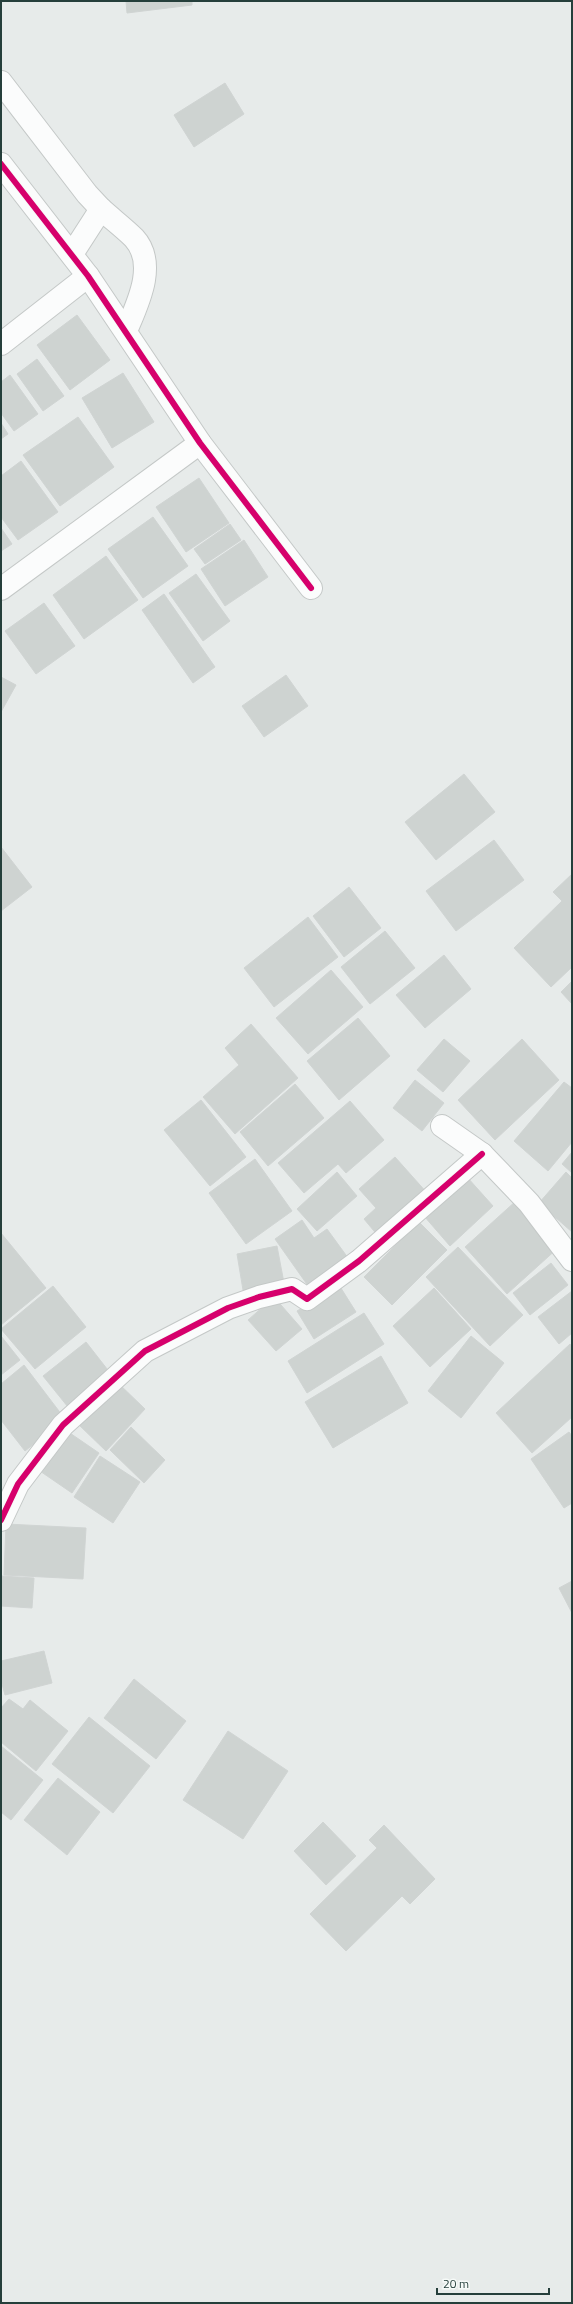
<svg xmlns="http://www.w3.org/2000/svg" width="573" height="2304" font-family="'Titillium Web',sans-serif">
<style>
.building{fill:#ced3d1;stroke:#d0d4d3}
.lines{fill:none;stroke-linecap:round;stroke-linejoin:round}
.minor-casing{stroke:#c4c8c7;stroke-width:24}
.minor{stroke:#fbfcfc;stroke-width:22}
.cycleway-casing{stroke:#f6faf8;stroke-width:8}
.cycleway{stroke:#d6006c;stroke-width:6}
</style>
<rect width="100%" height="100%" fill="#e7ebea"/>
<g class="building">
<polygon points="126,1 192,1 192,5 127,13"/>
<polygon points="225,83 244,114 194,147 174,115"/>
<polygon points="77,315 110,360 70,390 37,345"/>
<polygon points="37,359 64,396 43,411 17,374"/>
<polygon points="123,373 154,422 112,448 82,398"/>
<polygon points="10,375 38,414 14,431 1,413 1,382"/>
<polygon points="78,417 114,467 60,506 23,455"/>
<polygon points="1,423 8,434 1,439"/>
<polygon points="21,461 58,512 18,540 1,517 1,476"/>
<polygon points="199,478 229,523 186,552 156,507"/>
<polygon points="153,517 188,566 143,598 108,549"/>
<polygon points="230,524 241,540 205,564 194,549"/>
<polygon points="1,528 12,544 1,551"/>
<polygon points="244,540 268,577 225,606 201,569"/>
<polygon points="106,556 138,600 84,639 53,595"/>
<polygon points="196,574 230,621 203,641 169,593"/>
<polygon points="164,594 215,667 193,683 142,610"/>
<polygon points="44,603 75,646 36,674 5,631"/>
<polygon points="286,675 308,706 264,737 242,706"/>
<polygon points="1,677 16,685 1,712"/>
<polygon points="464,774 495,812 436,860 405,822"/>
<polygon points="494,840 524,880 456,931 426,891"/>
<polygon points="1,847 32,887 1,911"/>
<polygon points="572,874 572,967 551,987 514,948 562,901 553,892"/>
<polygon points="349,887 381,928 344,957 313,916"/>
<polygon points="308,917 338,957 274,1007 244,968"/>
<polygon points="385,931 415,968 370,1004 341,967"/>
<polygon points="444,955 471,989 425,1028 396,995"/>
<polygon points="331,970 363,1007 308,1054 276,1018"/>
<polygon points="572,981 572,1004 561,992"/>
<polygon points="358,1018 390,1056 339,1100 307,1061"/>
<polygon points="251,1024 298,1078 235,1134 203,1097 239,1065 225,1048"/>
<polygon points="444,1039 470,1061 443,1092 417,1070"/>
<polygon points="522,1039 559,1080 495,1140 458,1100"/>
<polygon points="415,1080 444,1103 422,1131 393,1108"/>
<polygon points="564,1082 572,1088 572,1142 548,1171 514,1141"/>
<polygon points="295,1084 324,1118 268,1166 240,1132"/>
<polygon points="201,1100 246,1157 210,1186 164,1130"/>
<polygon points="350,1101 384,1140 346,1173 338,1164 304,1193 278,1163"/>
<polygon points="572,1152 572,1173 562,1164"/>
<polygon points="395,1157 428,1194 379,1237 364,1219 376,1208 359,1189"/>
<polygon points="255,1159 292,1211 246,1244 209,1193"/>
<polygon points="337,1172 357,1196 317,1231 297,1209"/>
<polygon points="566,1172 572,1178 572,1232 539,1203"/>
<polygon points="467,1177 493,1206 450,1246 424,1216"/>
<polygon points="517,1200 559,1247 507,1294 465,1247"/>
<polygon points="302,1220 314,1238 327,1229 351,1262 311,1290 275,1239"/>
<polygon points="419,1222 447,1250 392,1305 364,1277"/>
<polygon points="1,1233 46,1288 1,1325"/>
<polygon points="277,1246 284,1283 243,1290 237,1254"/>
<polygon points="458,1247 523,1315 490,1346 426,1277"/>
<polygon points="551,1263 568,1285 530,1315 513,1293"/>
<polygon points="339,1285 356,1312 314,1339 297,1311"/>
<polygon points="53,1286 86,1327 35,1369 1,1329"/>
<polygon points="434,1288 471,1329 430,1367 393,1326"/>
<polygon points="572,1291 572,1333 559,1344 538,1317"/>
<polygon points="274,1297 302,1329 276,1351 248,1320"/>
<polygon points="364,1313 384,1344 307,1393 288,1361"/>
<polygon points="1,1336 20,1360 1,1375"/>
<polygon points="471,1336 504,1363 461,1418 428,1391"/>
<polygon points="86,1342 111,1374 68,1407 43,1376"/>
<polygon points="570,1344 572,1347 572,1417 532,1453 496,1413"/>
<polygon points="381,1356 408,1403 333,1448 305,1402"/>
<polygon points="24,1365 65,1419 25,1451 1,1420 1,1384"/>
<polygon points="117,1382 145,1409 106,1451 78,1424"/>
<polygon points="131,1427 165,1460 144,1483 110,1450"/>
<polygon points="64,1429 99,1453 72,1493 37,1469"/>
<polygon points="569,1432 572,1436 572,1503 564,1508 531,1459"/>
<polygon points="100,1456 140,1482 113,1523 74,1497"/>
<polygon points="6,1524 86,1528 83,1579 4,1575"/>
<polygon points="1,1576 34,1578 32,1608 1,1606"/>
<polygon points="572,1581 572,1613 559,1588"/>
<polygon points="44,1651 52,1683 5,1695 1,1680 1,1661"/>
<polygon points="134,1679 186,1721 156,1759 104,1718"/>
<polygon points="9,1699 23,1709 30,1700 68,1731 36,1771 1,1742 1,1708"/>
<polygon points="89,1717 150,1766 113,1813 52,1764"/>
<polygon points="228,1731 288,1771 243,1839 183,1800"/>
<polygon points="1,1746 43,1780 11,1820 1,1812"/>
<polygon points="58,1778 100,1812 67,1855 24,1820"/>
<polygon points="323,1822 356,1856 326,1885 294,1851"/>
<polygon points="384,1825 435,1879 410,1904 402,1896 346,1951 310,1914 377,1848 369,1840"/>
</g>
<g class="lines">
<defs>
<g id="minor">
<polyline points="1,82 87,194 101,209 72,254"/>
<polyline points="1,164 88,276 200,443 311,588"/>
<path d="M101 209C112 219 124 228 134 238 158 264 137 305 126 331"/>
<polyline points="1,344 88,276"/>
<polyline points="1,589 200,443"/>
<polyline points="442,1126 482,1154 529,1203 572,1260"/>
<polyline points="1,1520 18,1484 63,1425 145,1351 228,1308 259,1297 292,1289 307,1299 359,1261 482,1154"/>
</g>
</defs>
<use href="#minor" class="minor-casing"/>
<use href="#minor" class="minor"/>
<defs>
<g id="cycleway">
<polyline points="1,164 88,276 200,443 311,588"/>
<polyline points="1,1520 18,1484 63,1425 145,1351 228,1308 259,1297 292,1289 307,1299 359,1261 482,1154"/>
</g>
</defs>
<use href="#cycleway" class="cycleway-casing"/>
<use href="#cycleway" class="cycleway"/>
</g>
<rect width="573" height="2304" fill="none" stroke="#253f3b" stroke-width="4"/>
<path d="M437 2288v6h112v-6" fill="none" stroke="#253f3b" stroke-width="2"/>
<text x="443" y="2288" font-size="12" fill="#253f3b" stroke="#f6faf8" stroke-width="3" paint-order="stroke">20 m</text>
</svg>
